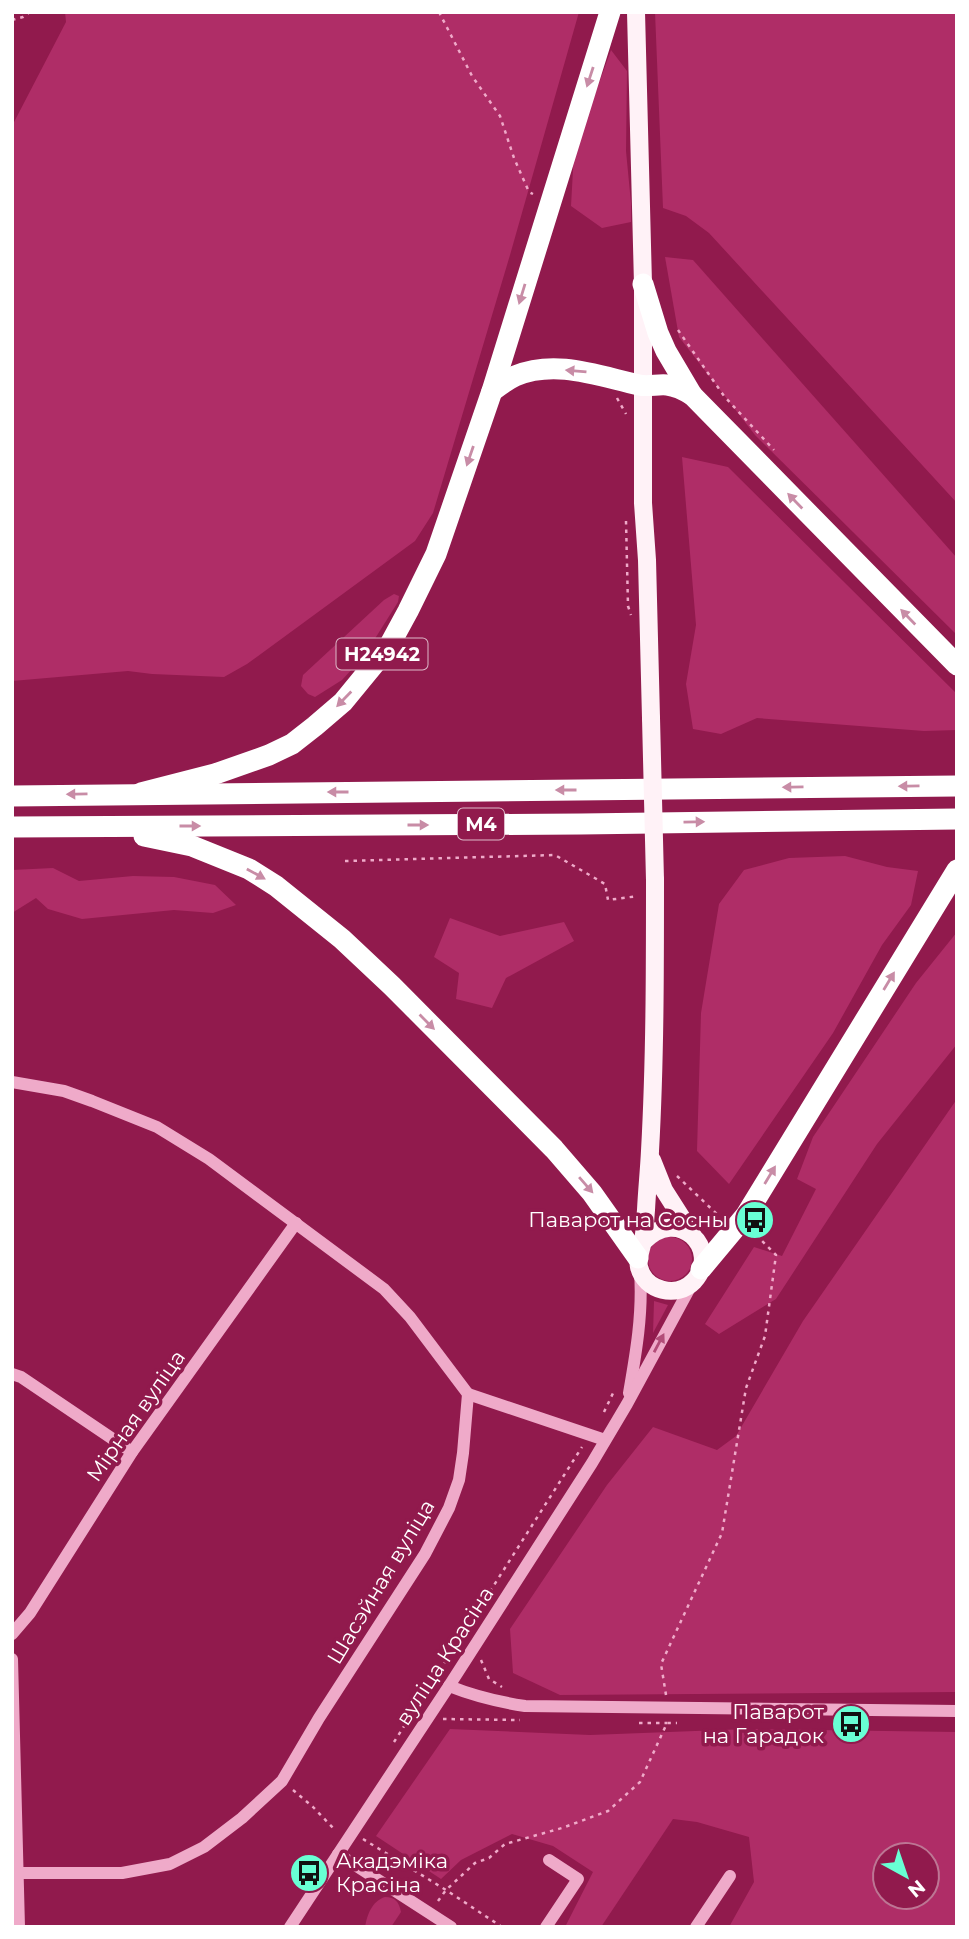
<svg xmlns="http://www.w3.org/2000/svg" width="969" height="1939" font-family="Montserrat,sans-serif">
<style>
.green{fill:#af2d67;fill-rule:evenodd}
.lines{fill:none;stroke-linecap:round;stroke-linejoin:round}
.path{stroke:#efaac9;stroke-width:2.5;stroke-dasharray:3.5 5;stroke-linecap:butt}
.minor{stroke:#efaac9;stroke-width:12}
.major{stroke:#fff2f7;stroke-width:18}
.highway{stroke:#fff;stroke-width:21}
.major-bridge{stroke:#fff2f7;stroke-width:18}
.oneway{fill:#c88ca6}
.oneway2{fill:#b24c78}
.labels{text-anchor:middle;stroke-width:7;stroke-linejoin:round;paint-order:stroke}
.shield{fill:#911a4d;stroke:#debaca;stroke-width:2}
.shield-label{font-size:19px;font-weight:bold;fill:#fff}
.poi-label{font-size:21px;fill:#fff;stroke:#911a4d;text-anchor:end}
.street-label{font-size:21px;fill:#fff;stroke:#911a4d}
</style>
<rect width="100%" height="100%" fill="#911a4d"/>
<g class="green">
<polygon points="65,12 579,12 510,255 433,513 415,541 247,664 224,677 152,674 128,671 12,681 12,126 66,22"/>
<polygon points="655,12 957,12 957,503 709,233 686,216 663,208"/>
<polygon points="611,50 627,71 626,151 631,203 631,222 602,228 571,206 574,152"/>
<polygon points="665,257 693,260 957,558 957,635 755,435 679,337"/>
<polygon points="682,457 728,467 957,694 957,730 924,731 757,718 721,734 693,729 686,684 696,625"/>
<polygon points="394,594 399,596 398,602 364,656 342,680 315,697 308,694 301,686 303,675 384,600"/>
<polygon points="845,856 887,867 918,871 911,905 882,945 833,1033 729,1184 697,1151 701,1013 719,904 744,870 789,858"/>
<polygon points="53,868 79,881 133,876 174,877 215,885 236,905 213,913 174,910 82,919 48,909 36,898 12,913 12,870"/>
<polygon points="450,918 500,936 564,922 574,941 506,978 492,1008 456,999 459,973 434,957"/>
<polygon points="957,932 957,1044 877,1144 776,1299 719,1334 705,1324 754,1247 782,1256 816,1189 797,1179 813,1137 916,983"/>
<polygon points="957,1099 957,1692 560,1695 513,1673 510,1629 607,1485 653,1427 717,1450 736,1436 803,1321"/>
<circle cx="670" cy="1259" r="22"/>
<polygon points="654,1301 668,1305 653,1333"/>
<path d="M450 1729 590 1735 748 1729 957 1732V1927H729L754 1882 749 1837 697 1822 673 1819 601 1927H565L593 1872 553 1846 512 1834 461 1860 441 1879 376 1836ZM885 1855H927V1897H885Z"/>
<path d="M385 1897C395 1897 399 1902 401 1912L391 1927H365C367 1915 372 1901 385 1897Z"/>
</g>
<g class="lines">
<g class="path">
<polyline points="439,12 472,76 500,116 514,158 529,192 533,194"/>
<polyline points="12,20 23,17 30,12"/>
<polyline points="678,330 724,396 774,450"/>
<polyline points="617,398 626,414"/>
<polyline points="626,521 628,606 631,615"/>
<polyline points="345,861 555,855 605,884 608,900 638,896"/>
<polyline points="677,1176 720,1217"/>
<polyline points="604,1412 615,1389"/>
<polyline points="481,1660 489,1679 502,1687"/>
<polyline points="666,1695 661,1664 722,1533 746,1388 765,1336 776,1255 755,1234"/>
<polyline points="443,1719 520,1720"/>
<polyline points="639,1723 667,1723"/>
<polyline points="394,1742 582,1447"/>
<polyline points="293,1790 313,1807 336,1831"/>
<polyline points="363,1839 446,1890 502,1927"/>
<polyline points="438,1901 446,1890 475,1863 489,1858 505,1844 562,1828 608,1811 640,1782 667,1723 677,1723"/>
</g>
<g class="minor">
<polyline points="12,1082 64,1091 92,1101 157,1127 209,1159 384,1289 410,1317 468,1394 463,1453 459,1480 449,1508 425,1554 319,1718 282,1781 242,1818 204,1847 170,1864 122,1873 12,1873"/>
<polyline points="12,1374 21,1377 132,1452"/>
<path d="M629 1393C636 1353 643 1313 640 1272"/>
<polyline points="468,1394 605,1440"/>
<polyline points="12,1634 30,1613 132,1452 296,1223"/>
<polyline points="12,1659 19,1927"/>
<path d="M449 1686C474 1696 499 1702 525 1706L957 1711"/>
<polyline points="338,1854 451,1927"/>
<polyline points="290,1927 449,1686 592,1463 627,1404 692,1284"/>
<polyline points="546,1927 578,1879 549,1860"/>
<polyline points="696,1927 730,1876"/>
</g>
<g class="major">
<polyline points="636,12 643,284 643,503 647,560 651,718"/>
<polyline points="652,1160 664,1190 692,1234"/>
<path d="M643 1242C678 1204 722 1250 694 1281 677 1299 645 1291 639 1267 637 1257 641 1251 643 1241 645 1231 645 1220 646 1210 647 1190 649 1171 650 1151 655 1061 655 971 655 880"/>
</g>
<g class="highway">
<polyline points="643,284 658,333 666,351 692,395 957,665"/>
<path d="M492 391C499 386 507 380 515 376 556 359 598 376 639 385 648 387 658 384 667 385 676 386 684 390 692 395"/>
<polyline points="141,793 215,774 269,755 292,744 315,726 343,702 389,646 408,611 436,554 492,391 610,12"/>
<polyline points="12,796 957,786"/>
<polyline points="12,827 581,824 957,819"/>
<polyline points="144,836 192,846 249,869 276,886 342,939 392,986 554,1149 592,1193 638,1258"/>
<polyline points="701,1269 746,1215 957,870"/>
</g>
<polyline class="major-bridge" points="651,718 655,880"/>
</g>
<defs><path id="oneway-solid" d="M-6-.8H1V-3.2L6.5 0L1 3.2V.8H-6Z" transform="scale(1.75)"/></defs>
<g class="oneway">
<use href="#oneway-solid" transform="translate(590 77) rotate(108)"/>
<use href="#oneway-solid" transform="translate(522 294) rotate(107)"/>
<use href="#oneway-solid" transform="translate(576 371) rotate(-175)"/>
<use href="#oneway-solid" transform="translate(470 456) rotate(109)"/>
<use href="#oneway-solid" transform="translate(795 501) rotate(-134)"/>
<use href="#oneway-solid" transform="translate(908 617) rotate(-134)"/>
<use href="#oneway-solid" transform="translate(344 699) rotate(134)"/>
<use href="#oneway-solid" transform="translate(909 786) rotate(179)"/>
<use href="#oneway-solid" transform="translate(793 787) rotate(179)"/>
<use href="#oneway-solid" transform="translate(566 790) rotate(180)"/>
<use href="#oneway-solid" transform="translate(338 792) rotate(180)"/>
<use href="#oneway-solid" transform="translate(77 794) rotate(179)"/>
<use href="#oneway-solid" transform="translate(694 822) rotate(-1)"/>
<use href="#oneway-solid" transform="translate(418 825)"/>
<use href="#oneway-solid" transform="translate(190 826)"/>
<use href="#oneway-solid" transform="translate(256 874) rotate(29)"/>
<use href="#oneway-solid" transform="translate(889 981) rotate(-59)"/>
<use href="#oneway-solid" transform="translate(427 1022) rotate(45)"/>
<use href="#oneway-solid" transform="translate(770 1175) rotate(-59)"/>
<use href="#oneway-solid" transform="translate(586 1185) rotate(49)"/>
</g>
<use class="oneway2" href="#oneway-solid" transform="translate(659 1343) rotate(-62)"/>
<defs>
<symbol id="bus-disc" viewBox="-11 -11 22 22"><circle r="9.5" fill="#68ffd4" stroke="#911a4d"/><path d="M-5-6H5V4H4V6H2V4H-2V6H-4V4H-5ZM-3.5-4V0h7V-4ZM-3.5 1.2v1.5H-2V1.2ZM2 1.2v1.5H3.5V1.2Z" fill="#111"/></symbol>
</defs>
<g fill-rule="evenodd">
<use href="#bus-disc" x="733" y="1198" width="44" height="44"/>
<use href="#bus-disc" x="829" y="1702" width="44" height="44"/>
<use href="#bus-disc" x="287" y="1851" width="44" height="44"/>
</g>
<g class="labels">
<g class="shield">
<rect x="336.5" y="638.5" width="91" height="31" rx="5"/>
<rect x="458" y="808.5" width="46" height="31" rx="5"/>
</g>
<g class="shield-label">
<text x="382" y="661">Н24942</text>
<text x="481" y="831">М4</text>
</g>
<g class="poi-label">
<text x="728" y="1227">Паварот на Сосны</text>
<text x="824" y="1719">Паварот<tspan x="824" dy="24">на Гарадок</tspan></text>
<text x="336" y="1868" text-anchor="start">Акадэміка<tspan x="336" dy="24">Красіна</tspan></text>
</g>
<g class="street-label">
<text transform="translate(136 1416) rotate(-55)" y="7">Мірная вуліца</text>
<text transform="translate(381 1582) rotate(-59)" y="7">Шасэйная вуліца</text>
<text transform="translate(445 1656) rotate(-57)" y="7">вуліца Красіна</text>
</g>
</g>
<rect width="969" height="1939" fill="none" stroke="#ffffff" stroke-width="28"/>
<g transform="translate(906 1876) rotate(140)"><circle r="33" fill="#911a4d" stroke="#bd7694" stroke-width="2"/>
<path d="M0-5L12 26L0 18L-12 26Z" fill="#68ffd4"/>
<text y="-10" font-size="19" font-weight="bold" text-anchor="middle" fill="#ffffff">N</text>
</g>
</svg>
